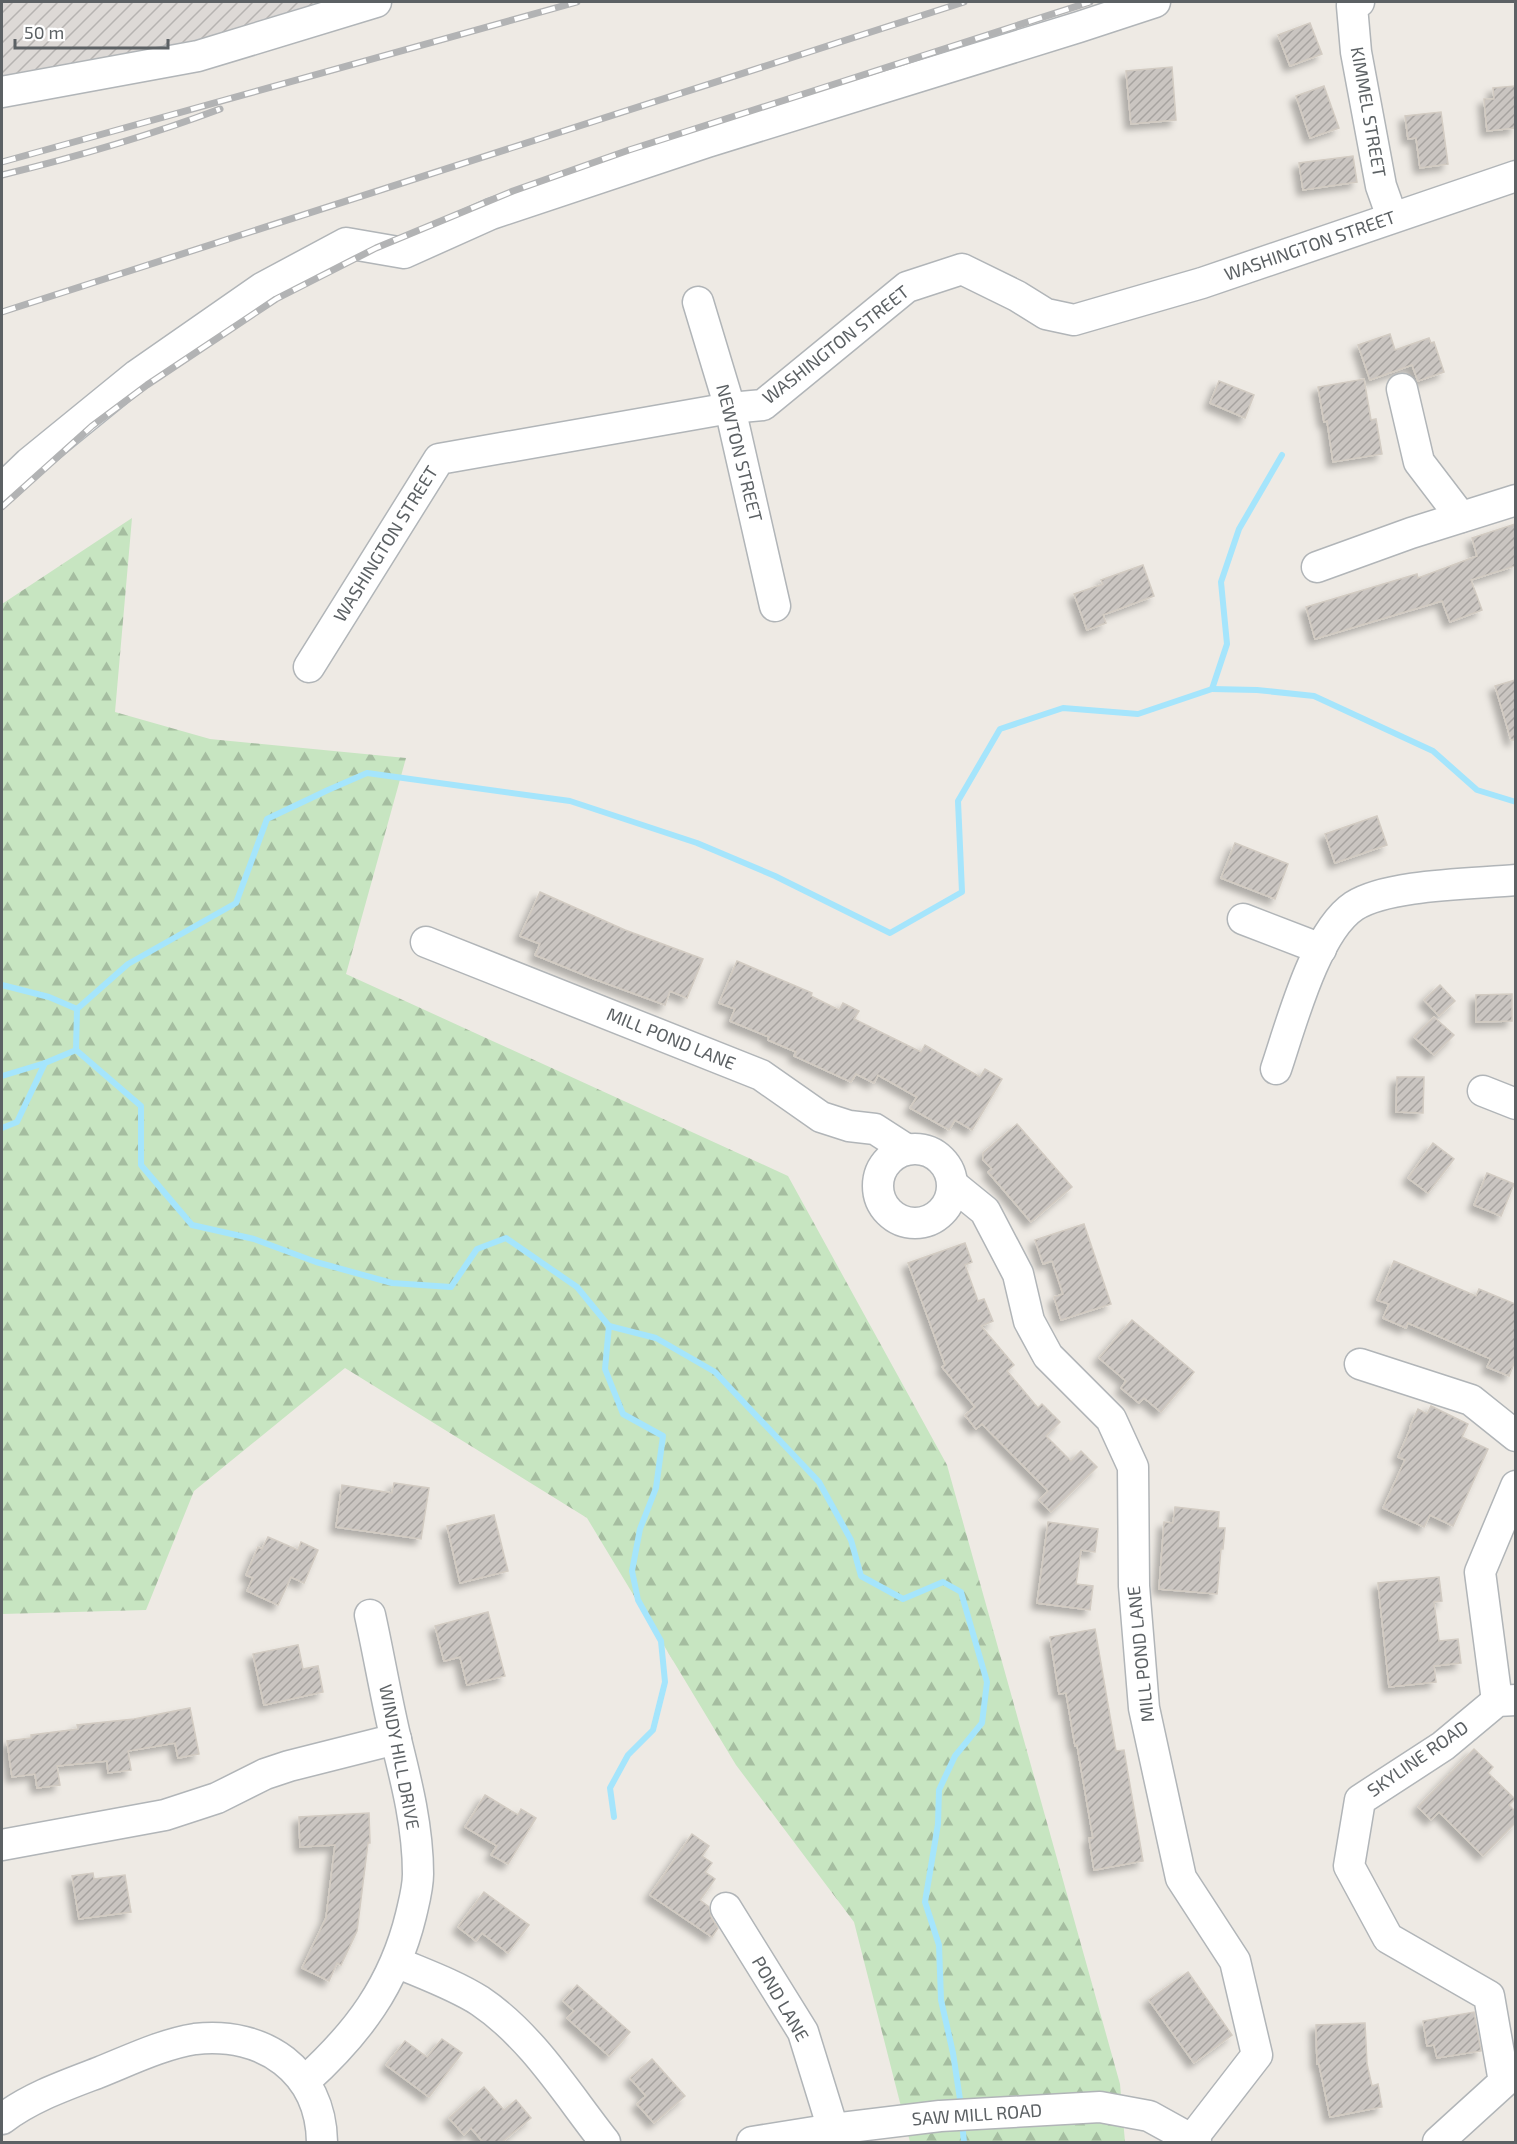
<svg xmlns="http://www.w3.org/2000/svg" width="1517" height="2144" font-family="'Exo 2',sans-serif">
<style>
.industrial{fill:url(#industrial-furrows)}
.forest{fill:url(#forest-firs)}
.lines{fill:none;stroke-linecap:round;stroke-linejoin:round}
.stream{stroke:#a5e5fc;stroke-width:6}
.building{fill:url(#building-hatch);stroke:#d2cbc2;stroke-width:1.5;filter:url(#shadow)}
.minor-casing{stroke:#b1b5b8;stroke-width:33}
.minor{stroke:#fff;stroke-width:30}
.rail-casing{stroke:#b2b3b4;stroke-width:7}
.rail{stroke:#fff;stroke-width:4.5;stroke-dasharray:14;stroke-linecap:butt}
.labels{text-anchor:middle;stroke-width:5;stroke-linejoin:round;paint-order:stroke}
.street-label{font-size:18px;fill:#5c6164;stroke:#fff}
</style>
<defs>
<pattern id="industrial-furrows" width="10" height="10" patternUnits="userSpaceOnUse" patternTransform="scale(1.5)"><rect width="10" height="10" fill="#ddd9d6"/><path d="M-1 1l2-2M0 10L10 0M9 11l2-2" fill="none" stroke="#b6b3b1"/></pattern>
<pattern id="forest-firs" width="22" height="20" patternUnits="userSpaceOnUse" patternTransform="scale(1.5)"><rect width="22" height="20" fill="#c7e5c1"/><path d="M5 1l3.5 6h-7zM16 11l3.5 6h-7z" fill="#a5bda0"/></pattern>
<pattern id="building-hatch" width="6" height="6" patternUnits="userSpaceOnUse" patternTransform="scale(1.5)"><rect width="6" height="6" fill="#cac5c1"/><path d="M-1 1l2-2M0 6l6-6M5 7l2-2" fill="none" stroke="#a7a3a0"/></pattern>
<filter id="shadow"><feDropShadow dx="-5.5" dy="5.5" stdDeviation="3" flood-color="#0004"/></filter>
</defs>
<rect width="100%" height="100%" fill="#eeeae4"/>
<polygon class="industrial" points="2,2 331,2 163,53 2,79"/>
<polygon class="forest" points="132,518 115,712 210,739 406,758 346,974 788,1176 947,1465 1120,2084 1125,2142 910,2142 854,1922 736,1765 587,1518 345,1368 194,1491 146,1610 2,1614 2,604"/>
<g class="lines">
<g class="stream">
<polyline points="1212,689 1257,690 1314,696 1433,751 1477,790 1516,802"/>
<polyline points="2,985 49,997 77,1009 76,1050 141,1106 141,1165 192,1225 254,1239 316,1262 392,1283 451,1287 477,1249 506,1238 577,1287 609,1326 656,1338 715,1372 819,1482 851,1540 861,1576 903,1599 943,1582 961,1592 987,1682 982,1723 955,1756 939,1790 938,1824 925,1902 939,1945 941,2000 953,2053 961,2106"/>
<polyline points="77,1009 128,964 236,903 267,819 328,790 367,773 570,801 697,843 775,876 890,933 962,892 958,801 1000,729 1063,708 1138,714 1212,689 1227,644 1221,582 1239,529 1282,455"/>
<polyline points="2,1076 45,1063"/>
<polyline points="2,1128 17,1122 45,1063 76,1050"/>
<polyline points="609,1326 605,1369 623,1414 663,1436 656,1488 640,1529 632,1571 638,1600 661,1641 665,1682 653,1730 628,1755 610,1788 614,1817"/>
<polyline points="962,2122 964,2142"/>
</g>
</g>
<g class="building">
<polygon points="1310,23 1322,54 1290,66 1278,35"/>
<polygon points="1172,67 1176,120 1131,124 1126,71"/>
<polygon points="1324,86 1339,128 1310,138 1296,96"/>
<polygon points="1515,86 1515,128 1487,131 1484,99 1494,99 1493,88"/>
<polygon points="1441,112 1448,164 1420,168 1416,138 1408,139 1405,116"/>
<polygon points="1353,156 1357,182 1303,190 1299,163"/>
<polygon points="1390,334 1395,350 1429,338 1431,343 1434,342 1444,372 1418,381 1412,365 1370,380 1358,345"/>
<polygon points="1364,379 1371,420 1376,419 1382,454 1333,462 1327,421 1324,422 1318,387"/>
<polygon points="1219,381 1254,395 1245,418 1210,403"/>
<polygon points="1515,524 1515,566 1471,580 1482,610 1450,622 1442,601 1315,639 1306,607 1417,574 1418,578 1477,556 1472,538"/>
<polygon points="1143,565 1154,596 1103,615 1106,623 1087,630 1074,594 1103,584 1101,580"/>
<polygon points="1515,680 1515,740 1511,740 1495,686"/>
<polygon points="1377,816 1387,845 1335,863 1325,834"/>
<polygon points="1235,843 1288,864 1275,899 1221,878"/>
<polygon points="540,892 625,930 703,959 687,998 670,991 665,1005 594,979 535,955 540,944 520,936"/>
<polygon points="737,961 812,993 811,996 839,1010 843,1003 859,1011 854,1019 921,1052 925,1045 980,1077 985,1069 1002,1079 972,1130 955,1120 949,1130 910,1108 917,1097 878,1075 874,1083 856,1074 851,1082 794,1056 796,1052 768,1040 769,1037 730,1021 735,1009 719,1003"/>
<polygon points="1440,985 1455,1001 1439,1016 1424,1000"/>
<polygon points="1512,994 1512,1021 1476,1022 1476,995"/>
<polygon points="1434,1017 1454,1035 1434,1055 1414,1037"/>
<polygon points="1397,1077 1424,1077 1423,1113 1396,1112"/>
<polygon points="1017,1124 1072,1187 1031,1222 988,1172 992,1169 983,1160 983,1153"/>
<polygon points="1433,1143 1454,1159 1428,1193 1408,1178"/>
<polygon points="1487,1173 1514,1184 1501,1216 1474,1205"/>
<polygon points="1084,1224 1111,1304 1061,1320 1054,1297 1063,1294 1052,1261 1043,1264 1035,1240"/>
<polygon points="965,1243 972,1262 965,1265 978,1301 984,1299 993,1321 981,1326 1014,1365 1007,1371 1038,1408 1042,1404 1060,1422 1046,1436 1071,1461 1081,1451 1097,1467 1051,1512 1039,1500 1048,1491 982,1424 976,1429 965,1415 975,1407 942,1367 945,1365 908,1263"/>
<polygon points="1394,1261 1476,1296 1479,1289 1515,1304 1515,1361 1509,1376 1487,1367 1491,1359 1408,1323 1406,1328 1383,1318 1389,1304 1377,1300"/>
<polygon points="1132,1320 1194,1372 1161,1412 1144,1398 1139,1403 1121,1388 1126,1381 1099,1358"/>
<polygon points="1431,1406 1468,1424 1462,1437 1488,1449 1453,1526 1430,1515 1424,1527 1383,1508 1405,1460 1398,1457 1411,1427 1410,1427 1418,1409 1427,1414"/>
<polygon points="394,1483 429,1488 421,1539 336,1527 342,1485 392,1493"/>
<polygon points="1175,1507 1219,1512 1218,1528 1225,1528 1223,1549 1221,1549 1217,1594 1159,1589 1164,1522 1173,1523"/>
<polygon points="494,1515 508,1571 460,1583 447,1526"/>
<polygon points="1048,1522 1098,1529 1095,1552 1081,1550 1076,1584 1093,1586 1090,1610 1037,1603"/>
<polygon points="268,1537 298,1550 301,1542 318,1550 304,1583 291,1577 278,1605 247,1591 253,1578 246,1575 258,1547 262,1549"/>
<polygon points="1439,1577 1442,1601 1434,1602 1439,1641 1458,1639 1461,1663 1434,1666 1436,1682 1389,1687 1378,1583"/>
<polygon points="488,1612 505,1676 467,1685 460,1657 444,1661 435,1626"/>
<polygon points="1095,1629 1116,1751 1124,1750 1143,1861 1094,1870 1089,1838 1093,1838 1077,1745 1075,1746 1066,1693 1059,1694 1050,1637"/>
<polygon points="298,1645 303,1669 318,1666 323,1692 264,1705 253,1654"/>
<polygon points="190,1708 199,1754 178,1758 175,1743 128,1751 131,1770 108,1773 107,1761 57,1766 60,1785 37,1788 35,1774 12,1777 7,1741 31,1738 31,1735 78,1729 77,1725 134,1719"/>
<polygon points="1474,1749 1493,1767 1488,1773 1515,1799 1509,1805 1515,1811 1515,1823 1483,1856 1439,1812 1431,1820 1418,1807"/>
<polygon points="485,1795 518,1815 521,1809 536,1818 508,1864 491,1855 497,1846 465,1827"/>
<polygon points="369,1813 370,1843 368,1843 357,1931 341,1965 337,1963 329,1981 302,1968 326,1918 335,1845 300,1847 299,1817"/>
<polygon points="692,1834 709,1846 702,1856 712,1863 705,1872 715,1879 700,1900 709,1907 711,1917 718,1928 712,1937 650,1895"/>
<polygon points="93,1873 94,1879 125,1875 131,1912 79,1919 72,1876"/>
<polygon points="484,1892 529,1925 508,1953 482,1933 476,1941 458,1927"/>
<polygon points="1188,1972 1232,2035 1194,2063 1149,2000"/>
<polygon points="577,1985 630,2032 609,2056 567,2018 574,2011 563,2001"/>
<polygon points="1474,2012 1481,2051 1437,2058 1434,2045 1427,2046 1423,2021"/>
<polygon points="1365,2023 1367,2064 1372,2086 1378,2084 1382,2107 1330,2117 1319,2064 1317,2064 1316,2025"/>
<polygon points="442,2039 462,2053 429,2097 386,2065 405,2041 427,2057"/>
<polygon points="652,2059 685,2096 654,2123 637,2104 646,2096 630,2078"/>
<polygon points="484,2087 504,2110 516,2100 531,2118 502,2142 483,2142 471,2128 464,2135 449,2118"/>
</g>
<g class="lines">
<defs>
<g id="minor">
<polyline points="1359,2 1352,6 1356,52 1381,186 1392,217"/>
<polyline points="2,92 198,56 376,2"/>
<polyline points="698,302 730,408 775,606"/>
<polyline points="1402,389 1419,462 1461,517"/>
<polyline points="2,489 29,463 137,375 262,288 346,243 404,253 491,214 707,142 1079,27 1155,2"/>
<polyline points="1317,567 1411,533 1516,500"/>
<polyline points="309,667 439,459 730,408 763,405 907,287 962,269 1017,296 1046,314 1074,320 1202,283 1516,176"/>
<polyline points="1243,919 1321,949"/>
<polyline points="426,942 761,1075 821,1117 849,1126 875,1129 906,1149"/>
<path d="M1276 1069C1291 1025 1315 932 1354 906 1388 884 1473 884 1516 880"/>
<polyline points="1483,1091 1516,1104"/>
<circle cx="915" cy="1186" r="37"/>
<polyline points="953,1185 985,1211 1018,1274 1029,1321 1048,1356 1111,1419 1133,1467 1134,1586 1144,1708 1181,1878 1235,1961 1257,2055 1192,2139"/>
<polyline points="1360,1364 1471,1400 1516,1436"/>
<polyline points="1497,1701 1480,1572 1516,1486"/>
<polyline points="2,1845 165,1815 217,1798 265,1774 289,1766 396,1739"/>
<polyline points="726,1908 803,2032 833,2129"/>
<path d="M396 1962C424 1974 455 1985 480 2001 532 2036 567 2094 605 2142"/>
<path d="M305 2081C358 2033 394 1985 411 1915 414 1902 418 1888 418 1874 418 1828 407 1784 396 1740 386 1698 379 1656 370 1615"/>
<path d="M2 2119C31 2097 66 2085 100 2072 130 2060 163 2044 195 2039 264 2031 321 2071 322 2142"/>
<polyline points="752,2142 833,2129 940,2116 1100,2107 1149,2116 1196,2142"/>
<polyline points="1438,2142 1504,2082 1489,1996 1388,1938 1349,1866 1360,1800 1443,1746 1497,1701 1516,1700"/>
</g>
</defs>
<use href="#minor" class="minor-casing"/>
<use href="#minor" class="minor"/>
<defs>
<g id="rail">
<polyline points="2,162 577,2"/>
<path d="M2 175C76 157 148 136 220 109"/>
<polyline points="2,312 964,2"/>
<polyline points="2,507 92,426 147,385 276,299 376,248 513,191 629,150 1090,2"/>
</g>
</defs>
<use href="#rail" class="rail-casing"/>
<use href="#rail" class="rail"/>
</g>
<g class="labels">
<g class="street-label">
<text transform="translate(1368 112) rotate(80)" y="6">KIMMEL STREET</text>
<text transform="translate(1310 246) rotate(-19)" y="6">WASHINGTON STREET</text>
<text transform="translate(836 345) rotate(-38)" y="6">WASHINGTON STREET</text>
<text transform="translate(739 453) rotate(76)" y="6">NEWTON STREET</text>
<text transform="translate(386 544) rotate(-58)" y="6">WASHINGTON STREET</text>
<text transform="translate(671 1039) rotate(22)" y="6">MILL POND LANE</text>
<text transform="translate(1141 1654) rotate(-96)" y="6">MILL POND LANE</text>
<text transform="translate(399 1757) rotate(79)" y="6">WINDY HILL DRIVE</text>
<text transform="translate(1418 1759) rotate(-35)" y="6">SKYLINE ROAD</text>
<text transform="translate(780 1999) rotate(60)" y="6">POND LANE</text>
<text transform="translate(977 2115) rotate(-4)" y="6">SAW MILL ROAD</text>
</g>
</g>
<rect width="1517" height="2144" fill="none" stroke="#5c6164" stroke-width="6"/>
<path d="M15 39v9h153v-9" fill="none" stroke="#5c6164" stroke-width="3"/>
<text x="24" y="39" font-size="18" fill="#5c6164" stroke="#ffffff" stroke-width="4.5" paint-order="stroke">50 m</text>
</svg>
